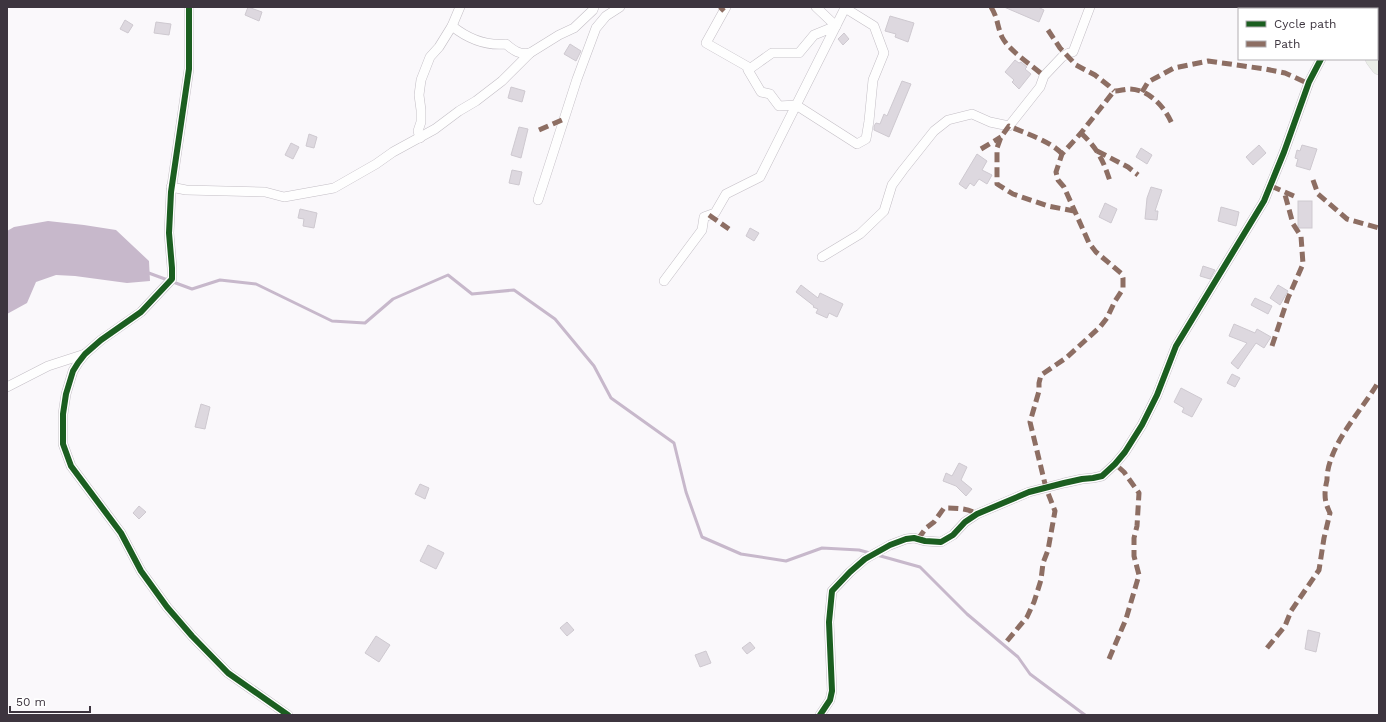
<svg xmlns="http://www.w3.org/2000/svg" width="1386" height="722" font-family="'Work Sans',sans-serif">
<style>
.water{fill:#c7b8cb}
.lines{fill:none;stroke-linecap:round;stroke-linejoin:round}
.stream{stroke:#c7b8cb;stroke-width:3}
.building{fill:#ddd8df;stroke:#cec9d0}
.street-casing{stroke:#c3bec5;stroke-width:10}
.primary-casing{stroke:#d7d4d7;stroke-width:16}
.street{stroke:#fefefe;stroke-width:9}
.primary{stroke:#ebeee8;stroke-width:15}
.quiet{stroke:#8d6e63;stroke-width:5;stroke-dasharray:10 5;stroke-linecap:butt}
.cycleway-casing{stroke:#fff;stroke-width:8}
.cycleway{stroke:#1b5e20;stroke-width:6}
</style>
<rect width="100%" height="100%" fill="#faf8fb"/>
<polygon class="water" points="48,221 84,225 116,230 149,261 150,281 127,283 75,276 56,275 36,282 27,303 7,314 7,231 14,227"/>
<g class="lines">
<g class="stream">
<polyline points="146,272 192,289 220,280 256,284 332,321 365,323 393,299 448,275 472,294 514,290 555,319 594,366 611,398 674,443 686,492 702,537 741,554 786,561 822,548 859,550 870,553"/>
<polyline points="877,555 920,567 967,614 1018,657 1030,674 1085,715"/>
</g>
</g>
<g class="building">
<polygon points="248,7 262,12 259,21 245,15"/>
<polygon points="1004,7 1038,7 1044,10 1039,22"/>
<polygon points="890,16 914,23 908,42 895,37 896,34 885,31"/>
<polygon points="125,20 133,25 128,33 120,29"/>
<polygon points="156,22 171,24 169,35 154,33"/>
<polygon points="844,33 849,39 843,45 838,39"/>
<polygon points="570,44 581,51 576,61 564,54"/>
<polygon points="1015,60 1019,63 1021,62 1027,67 1025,69 1031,74 1019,89 1012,82 1014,80 1005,72"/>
<polygon points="902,81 911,84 889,137 874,130 874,126 876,123 880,124 884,114 887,116"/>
<polygon points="511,87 525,91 522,102 508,98"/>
<polygon points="519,127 528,129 521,158 511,155"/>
<polygon points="309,134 317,137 314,148 306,146"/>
<polygon points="291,143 299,147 293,159 285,155"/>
<polygon points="1259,145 1266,153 1253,165 1246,157"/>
<polygon points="1302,145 1317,149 1310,170 1296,166 1298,159 1295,158 1297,150 1300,151"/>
<polygon points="1141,148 1152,155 1147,164 1136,157"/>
<polygon points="977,154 987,161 982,170 992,175 987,184 979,179 974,186 970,183 966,189 959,184"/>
<polygon points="512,170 522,172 519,185 509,183"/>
<polygon points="1151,187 1162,190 1155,211 1158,211 1157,220 1145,219 1147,198"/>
<rect x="1298" y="201" width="14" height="27"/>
<polygon points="1105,203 1117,209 1111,223 1099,217"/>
<polygon points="1221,207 1239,212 1236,226 1218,221"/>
<polygon points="300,209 317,213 314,228 303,226 304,219 298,218"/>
<polygon points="750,228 759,233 754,241 746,236"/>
<polygon points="1203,266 1215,270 1210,279 1200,276"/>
<polygon points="801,285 818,298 820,293 843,304 837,317 829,313 827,318 816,313 818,309 813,307 814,306 796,292"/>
<polygon points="1278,285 1288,291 1280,305 1270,298"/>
<polygon points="1255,298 1272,306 1268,314 1251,305"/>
<polygon points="1234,324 1255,333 1257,329 1271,337 1264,348 1256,343 1238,369 1231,363 1247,343 1229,336"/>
<polygon points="1232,374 1240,378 1235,387 1227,383"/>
<polygon points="1181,388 1202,399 1192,417 1182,412 1184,408 1174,402"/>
<polygon points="201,404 210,407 205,429 195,427"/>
<polygon points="959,463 967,467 961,480 972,489 966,496 956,486 943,481 946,473 952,476"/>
<polygon points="420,484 429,488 425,499 415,494"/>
<polygon points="139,506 146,512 139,519 133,513"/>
<polygon points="428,545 444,553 436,569 420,561"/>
<polygon points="567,622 574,630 567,636 560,628"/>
<polygon points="1308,630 1320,633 1316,652 1305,649"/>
<polygon points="376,636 390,645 379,662 365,653"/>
<polygon points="750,642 755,648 747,654 742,648"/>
<polygon points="706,651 711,663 700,667 695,655"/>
</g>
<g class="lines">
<defs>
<g id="street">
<polyline points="189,7 189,69 171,192 169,233 172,268 172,279 141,312 101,340 85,354 78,363 73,371 66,394 63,414 63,444 71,466 121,533 141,571 167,607 192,636 228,673 288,715"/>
<polyline points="726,7 706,43 750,68"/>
<polyline points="816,7 836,26"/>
<polyline points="1345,9 1346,7"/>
<path d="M452 26C467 38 486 46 506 44 514 51 520 55 530 53"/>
<polyline points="420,138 418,131 421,122 421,110 419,95 421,80 430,57 439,47 452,26 460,7"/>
<polyline points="171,187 186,190 265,192 284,197 334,188 376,164 393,152 435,129 459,111 476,101 502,81 530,53 559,35 574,28 593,10 594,7"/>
<polyline points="538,200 577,79 596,28 606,16 620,7"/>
<polyline points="822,257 860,234 884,211 892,185 903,170 934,131 948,120 972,114 990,122 1009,126 1040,87 1044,76 1062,57 1069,53 1073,52 1090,7"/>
<polyline points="664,281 702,230 704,217 715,213 726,194 760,177 845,8 874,26 884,53 873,80 869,121 866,139 857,144 796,105 779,106 770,94 761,92 748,70 772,53 799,53 814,35 836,26"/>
<polyline points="7,387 48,366 85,354"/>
<polyline points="820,715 830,700 832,691 829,622 832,591 850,572 865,559 890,545 906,539 914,538 925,541 941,542 953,535 965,522 977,514 1029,492 1064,483 1082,479 1093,478 1102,476 1115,464 1125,452 1142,425 1157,395 1176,346 1264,201 1284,152 1309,82 1321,59"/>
</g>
<g id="primary">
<polyline points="1332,7 1334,9"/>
<polyline points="1373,59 1379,67"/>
</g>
</defs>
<use href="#street" class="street-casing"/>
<use href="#primary" class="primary-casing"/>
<use href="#street" class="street"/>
<use href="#primary" class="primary"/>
<g class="quiet">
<polyline points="720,7 724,11"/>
<path d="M991 7C998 18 997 26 1002 37 1009 51 1032 65 1044 76"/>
<polyline points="1364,7 1366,9"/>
<polyline points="1377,24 1379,26"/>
<polyline points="1048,30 1060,48 1076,65 1095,75 1109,86 1114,91"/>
<polyline points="1142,92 1148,82 1174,68 1208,61 1265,69 1285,73 1305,82 1309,82"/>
<polyline points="539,130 564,119"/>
<path d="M1081 133C1098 149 1103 160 1110 181"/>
<polyline points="981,149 1001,137"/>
<polyline points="1097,151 1128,167 1138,175"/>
<path d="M1062 154C1051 141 1024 133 1009 126L1001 137 997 148V184L1013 194 1048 206 1074 211"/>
<polyline points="1313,180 1318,194 1347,219 1379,228"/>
<polyline points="1271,186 1294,196"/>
<polyline points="709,215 729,229"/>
<polyline points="1272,346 1288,298 1303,264 1301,236 1293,224 1284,191"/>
<path d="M918 539 926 528 934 522 944 508C956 508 968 508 977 514"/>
<path d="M1007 641 1027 617 1034 602 1041 580 1043 563 1048 550 1055 511 1046 488 1030 422 1039 391V383L1041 375 1066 358 1100 327 1107 318 1115 301 1123 289V278L1122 274 1096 252 1089 243 1064 187 1058 180 1056 172 1062 154 1081 133 1114 91C1119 91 1125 89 1130 89 1151 90 1166 109 1173 126"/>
<path d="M1267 648 1285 626 1291 611 1319 570 1324 538 1330 513C1324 501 1324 493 1327 480 1327 474 1328 468 1330 462 1339 433 1364 407 1379 381"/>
<polyline points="1109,659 1126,619 1139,575 1134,556 1134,538 1137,526 1139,493 1124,472 1115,464"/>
</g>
<defs>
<g id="cycleway">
<polyline points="189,7 189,69 171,192 169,233 172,268 172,279 141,312 101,340 85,354 78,363 73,371 66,394 63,414 63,444 71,466 121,533 141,571 167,607 192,636 228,673 288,715"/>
<polyline points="820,715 830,700 832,691 829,622 832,591 850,572 865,559 890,545 906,539 914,538 925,541 941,542 953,535 965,522 977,514 1029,492 1064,483 1082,479 1093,478 1102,476 1115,464 1125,452 1142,425 1157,395 1176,346 1264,201 1284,152 1309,82 1321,59"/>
</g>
</defs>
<use href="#cycleway" class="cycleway-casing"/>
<use href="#cycleway" class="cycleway"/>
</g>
<rect width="1386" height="722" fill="none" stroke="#3d353f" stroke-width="16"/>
<rect x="1238" y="8" width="140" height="52" fill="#ffffff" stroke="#b1aeb2"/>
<rect x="1246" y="21" width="20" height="6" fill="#1b5e20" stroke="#b1aeb2"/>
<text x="1274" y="28" font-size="12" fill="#3d353f">Cycle path</text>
<rect x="1246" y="41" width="20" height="6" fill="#8d6e63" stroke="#b1aeb2"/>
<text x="1274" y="48" font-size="12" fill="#3d353f">Path</text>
<path d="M10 706v6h80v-6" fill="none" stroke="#3d353f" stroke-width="2"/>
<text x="16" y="706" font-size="12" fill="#3d353f" stroke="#ffffff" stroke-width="3" paint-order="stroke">50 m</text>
</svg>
